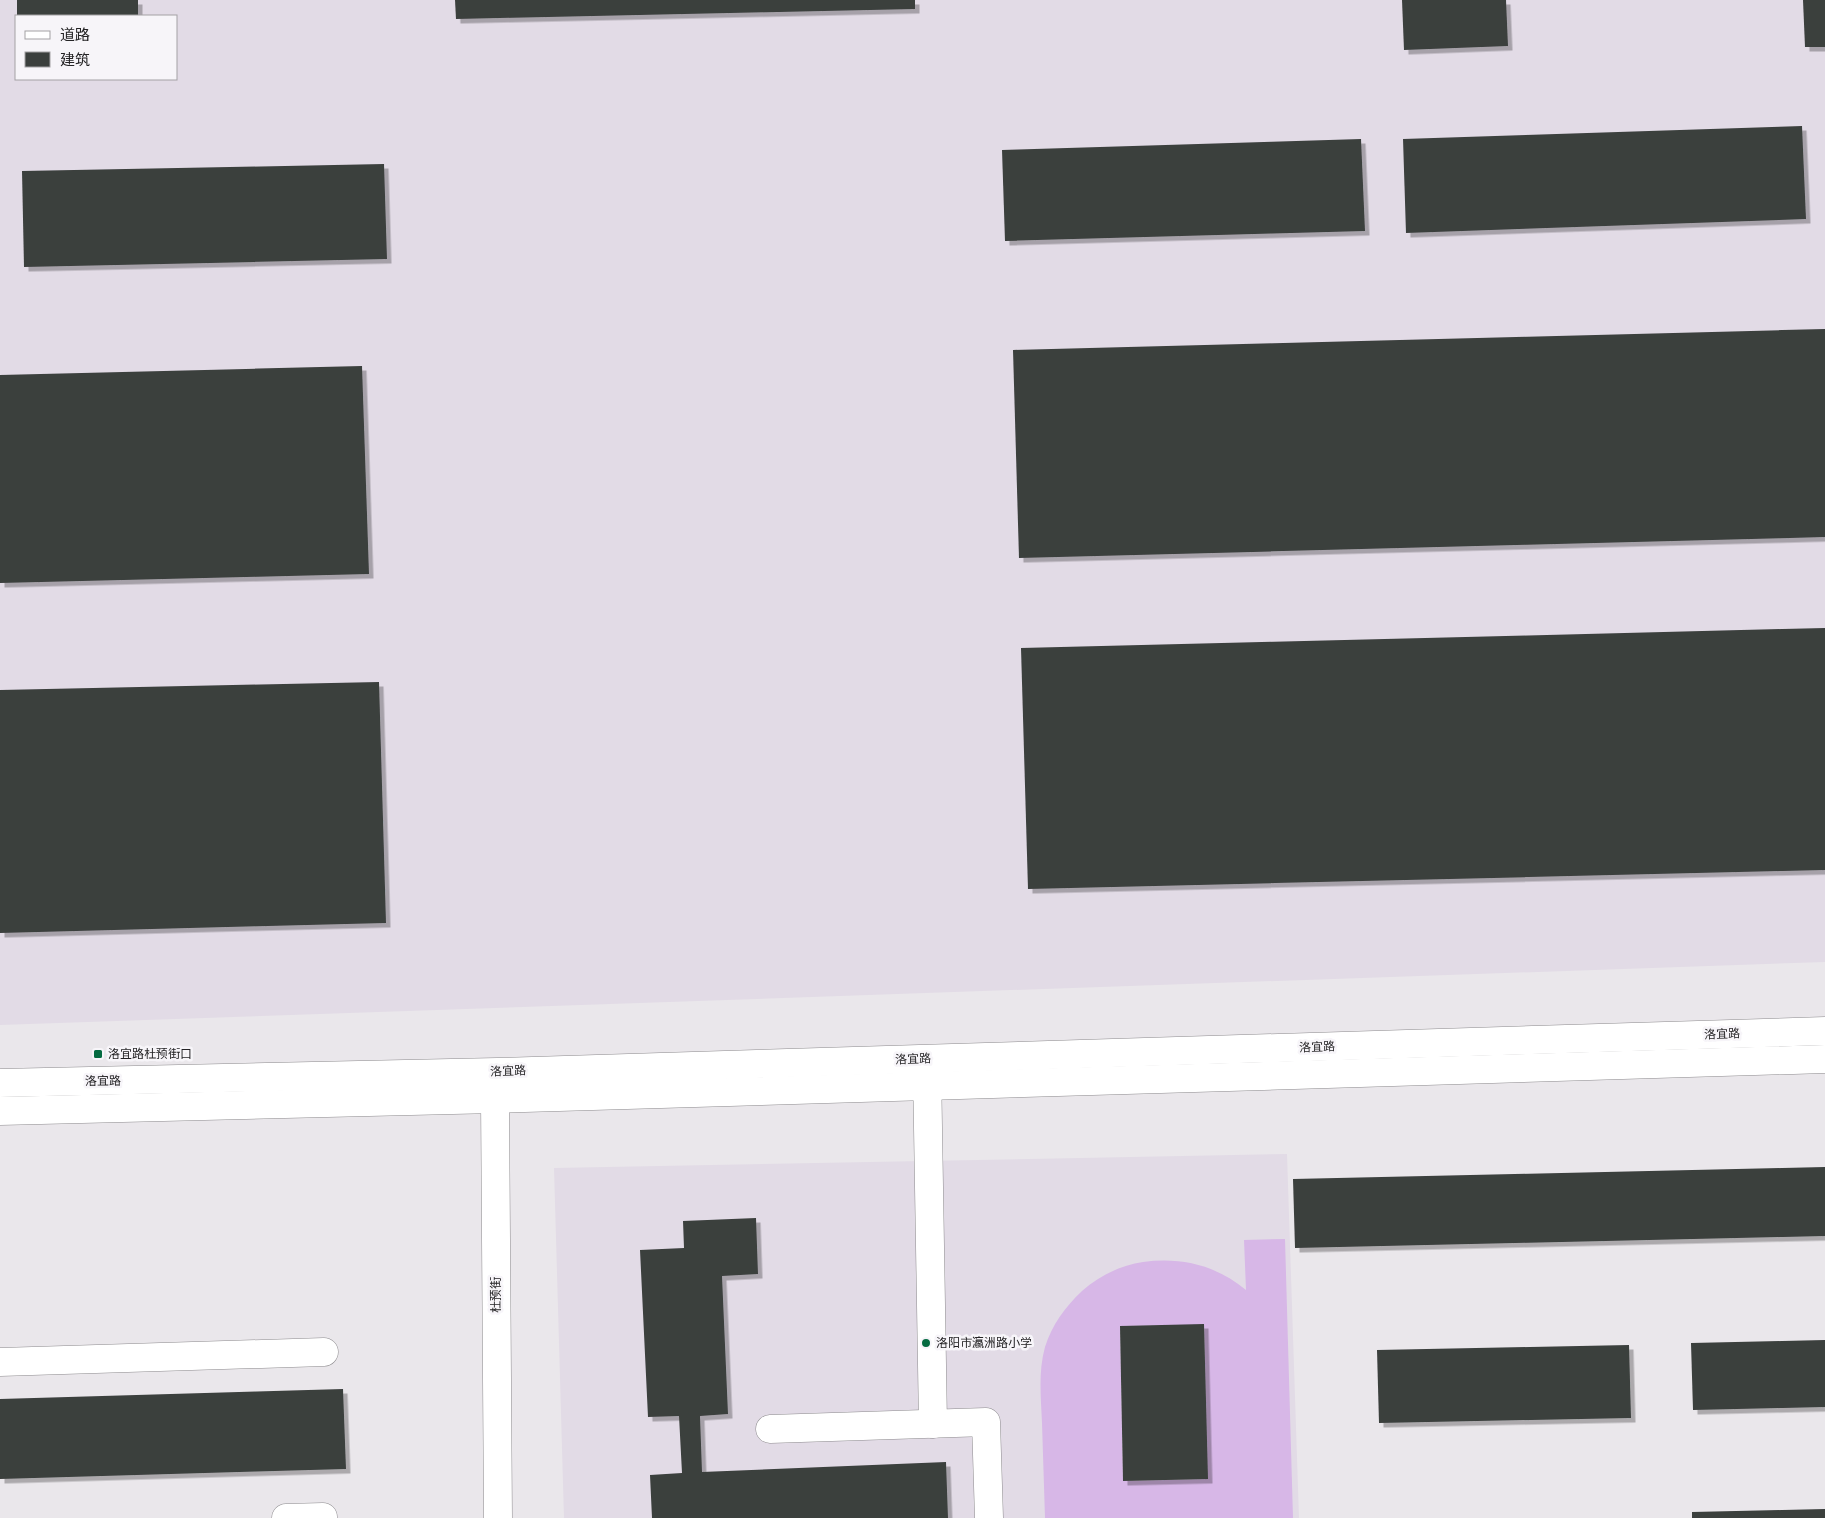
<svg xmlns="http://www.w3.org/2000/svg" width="1825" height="1518" font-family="'Playfair Display','Noto Sans SC',serif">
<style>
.built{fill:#e2dbe6;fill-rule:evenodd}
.garden{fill:#d7b7e7;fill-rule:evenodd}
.building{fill:#3b3f3d;filter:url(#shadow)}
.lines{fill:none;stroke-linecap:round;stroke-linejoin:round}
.minor-casing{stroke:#8d8b8e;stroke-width:29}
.minor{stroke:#fff;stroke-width:28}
.poi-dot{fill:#056b41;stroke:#f7f5f9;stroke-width:2}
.labels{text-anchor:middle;stroke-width:5;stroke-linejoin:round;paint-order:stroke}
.street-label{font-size:12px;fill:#242325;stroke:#f7f5f9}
.poi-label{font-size:12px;fill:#242325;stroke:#f7f5f9;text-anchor:start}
</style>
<defs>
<filter id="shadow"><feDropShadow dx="4.5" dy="4.5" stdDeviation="0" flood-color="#0004"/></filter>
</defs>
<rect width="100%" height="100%" fill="#eae7eb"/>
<g class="built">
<path d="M0 0H1825V962L0 1025ZM16 16H176V79H16Z"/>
<polygon points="1287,1154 1299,1518 564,1518 554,1168"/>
</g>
<path class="garden" d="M1285 1239 1293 1518H1045C1044 1486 1043 1455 1042 1423 1041 1398 1038 1372 1045 1347 1052 1325 1065 1307 1082 1291 1099 1276 1121 1265 1143 1262 1181 1257 1216 1265 1246 1290L1244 1240ZM1204 1325 1207 1479 1123 1481 1120 1326Z"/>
<g class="building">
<rect x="17" y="0" width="121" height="16"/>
<polygon points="455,0 915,0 915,9 456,19"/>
<polygon points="1402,0 1506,0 1508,46 1404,50"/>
<polygon points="1803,0 1825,0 1825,47 1805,47"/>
<polygon points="1802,126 1806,219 1406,233 1403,139"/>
<polygon points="1361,139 1365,231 1005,241 1002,150"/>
<polygon points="384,164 387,259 24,267 22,171"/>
<polygon points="1825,329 1825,537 1019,558 1013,350"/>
<polygon points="362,366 369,574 0,583 0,375"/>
<polygon points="1825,628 1825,870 1028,889 1021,648"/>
<polygon points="379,682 386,923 0,933 0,690"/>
<polygon points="1825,1167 1825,1236 1295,1248 1293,1179"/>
<polygon points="756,1218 758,1274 722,1276 728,1414 700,1416 702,1472 946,1462 948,1518 652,1518 650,1475 682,1473 679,1416 648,1417 640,1250 684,1248 683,1221"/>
<polygon points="1204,1324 1208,1479 1123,1481 1120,1326"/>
<polygon points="1825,1340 1825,1407 1693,1410 1691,1343"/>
<polygon points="1629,1345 1631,1418 1379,1423 1377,1350"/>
<polygon points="343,1389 346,1469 0,1479 0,1399"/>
<polygon points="1825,1509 1825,1518 1692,1518 1692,1512"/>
</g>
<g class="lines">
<defs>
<g id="minor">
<polyline points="927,1068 933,1424"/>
<polyline points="496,1081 495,1099 498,1518"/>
<polyline points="0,1083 497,1072 1825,1031"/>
<polyline points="0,1111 495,1099 1825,1059"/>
<polyline points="0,1362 324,1352"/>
<polyline points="770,1429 986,1422 989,1518"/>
<polyline points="286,1518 323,1517"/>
</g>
</defs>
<use href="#minor" class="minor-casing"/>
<use href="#minor" class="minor"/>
</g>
<g class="poi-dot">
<rect x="93" y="1049" width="10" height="10" rx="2.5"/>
<circle cx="926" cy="1343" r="5"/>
</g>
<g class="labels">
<g class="street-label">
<text transform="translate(1722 1034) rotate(-2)" y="4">洛宜路</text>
<text transform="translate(1317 1047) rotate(-2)" y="4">洛宜路</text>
<text transform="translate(913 1059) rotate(-2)" y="4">洛宜路</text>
<text transform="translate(508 1071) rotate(-2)" y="4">洛宜路</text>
<text transform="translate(103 1081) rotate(-1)" y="4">洛宜路</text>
<text transform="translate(496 1295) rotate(-90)" y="4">杜预街</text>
</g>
<g class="poi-label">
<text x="108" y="1058">洛宜路杜预街口</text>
<text x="936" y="1347">洛阳市瀛洲路小学</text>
</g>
</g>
<rect x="15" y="15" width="162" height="65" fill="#f7f5f9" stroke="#a3a1a4"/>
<rect x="25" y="31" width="25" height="8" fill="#ffffff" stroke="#a3a1a4"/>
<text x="60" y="40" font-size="15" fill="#242325">道路</text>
<rect x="25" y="52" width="25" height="15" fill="#3b3f3d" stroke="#a3a1a4"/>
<text x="60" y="65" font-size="15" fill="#242325">建筑</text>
</svg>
